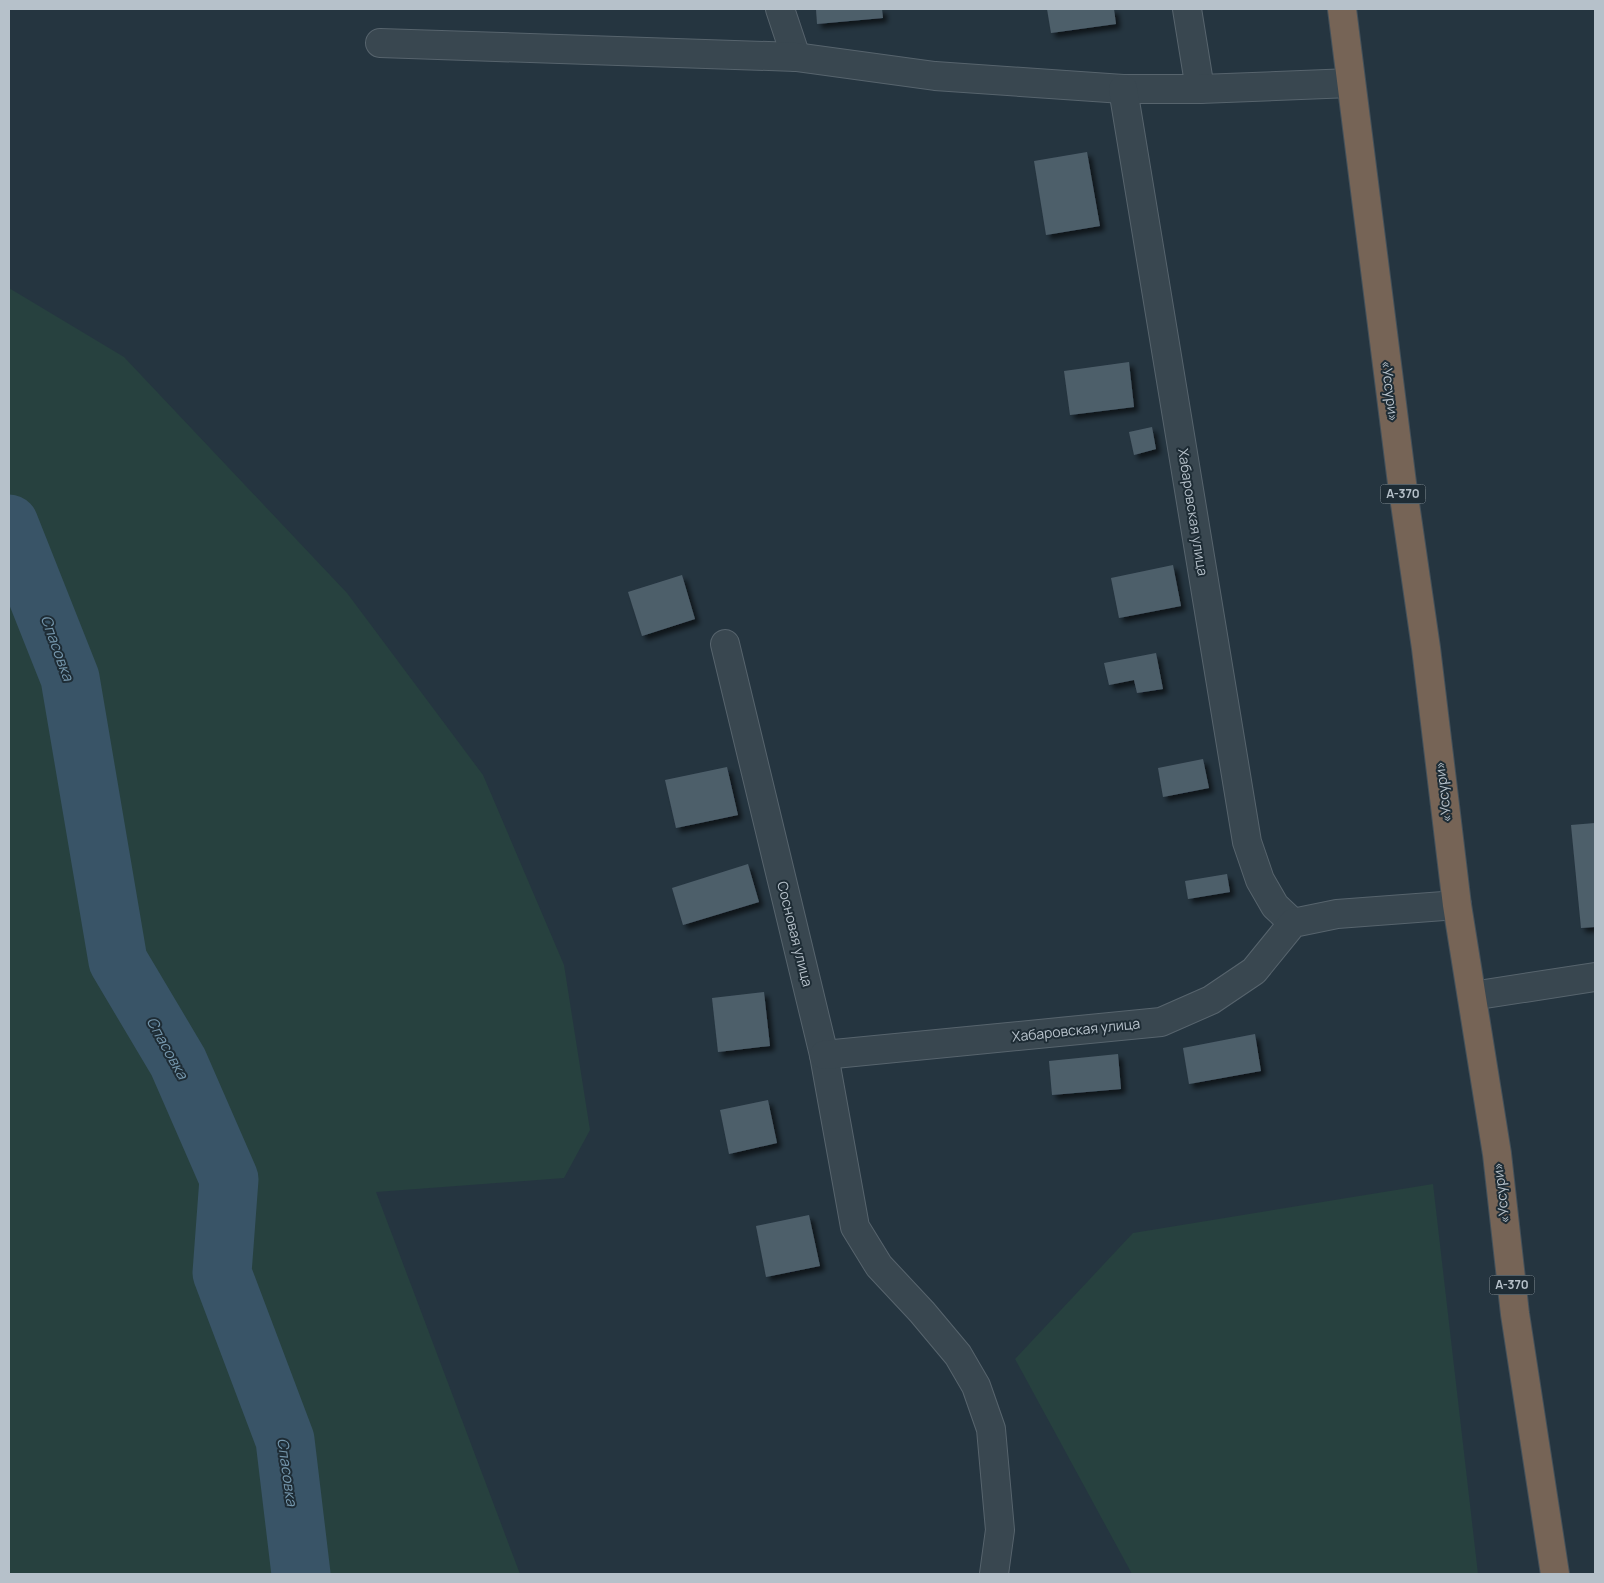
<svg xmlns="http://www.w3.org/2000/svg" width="1604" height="1583" font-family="Manrope,sans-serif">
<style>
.green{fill:#27413f}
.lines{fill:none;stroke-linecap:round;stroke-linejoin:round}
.river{stroke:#395467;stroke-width:59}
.building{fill:#4e5f6b;filter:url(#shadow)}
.minor-casing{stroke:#57646d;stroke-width:30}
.highway-casing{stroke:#44515a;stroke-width:30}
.minor{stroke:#394750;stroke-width:28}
.highway{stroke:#766456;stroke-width:28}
.labels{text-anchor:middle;stroke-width:4;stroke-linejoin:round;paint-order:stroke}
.shield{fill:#1e2c35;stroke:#88949d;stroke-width:1}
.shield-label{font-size:12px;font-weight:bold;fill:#b6c1ca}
.street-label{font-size:14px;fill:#b6c1ca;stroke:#1e2c35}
.water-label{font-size:15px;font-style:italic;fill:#7597ad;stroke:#1e2c35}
</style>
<defs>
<filter id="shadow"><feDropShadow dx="4.5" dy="4.5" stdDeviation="2.5" flood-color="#0009"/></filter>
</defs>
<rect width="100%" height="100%" fill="#253540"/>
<g class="green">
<polygon points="9,288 124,357 347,593 483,775 564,965 590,1130 564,1178 376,1192 520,1574 9,1574"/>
<polygon points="1433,1184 1478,1574 1132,1574 1015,1359 1133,1233"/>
</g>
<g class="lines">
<polyline class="river" points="9,524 70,678 118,961 178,1062 229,1179 222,1273 285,1440 301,1574"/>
</g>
<g class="building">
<polygon points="816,9 882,9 883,18 817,24"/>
<polygon points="1047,9 1114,9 1116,24 1051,33"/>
<polygon points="1087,152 1100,226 1046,235 1034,161"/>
<polygon points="1129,362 1134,407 1070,415 1064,371"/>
<polygon points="1152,427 1156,449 1134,455 1129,432"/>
<polygon points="1173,565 1181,606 1119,618 1111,578"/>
<polygon points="682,575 695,619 642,636 628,592"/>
<polygon points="1156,653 1163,689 1137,693 1134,680 1109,685 1104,663"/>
<polygon points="1203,759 1209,788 1163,797 1158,768"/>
<polygon points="727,767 738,815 676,828 665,780"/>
<polygon points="1595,823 1595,927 1581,928 1571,825"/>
<polygon points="748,864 759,902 683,925 672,888"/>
<polygon points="1227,874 1230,892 1188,899 1185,881"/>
<polygon points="764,992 770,1046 718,1052 712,998"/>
<polygon points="1255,1034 1261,1071 1189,1084 1183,1048"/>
<polygon points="1118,1054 1121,1089 1052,1095 1049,1061"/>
<polygon points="768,1100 777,1143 729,1154 720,1110"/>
<polygon points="809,1215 820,1266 766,1277 756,1226"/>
</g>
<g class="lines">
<defs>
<g id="minor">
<polyline points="780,9 796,57"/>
<polyline points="1187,9 1200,89"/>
<polyline points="380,43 796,57 935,76 1123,89 1200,89 1351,83"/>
<polyline points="1123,89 1247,842 1260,880 1275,906 1293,923"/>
<polyline points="725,644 824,1055 855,1227 879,1266 922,1312 958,1355 976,1386 991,1429 1000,1530 994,1574"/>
<polyline points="1472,996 1595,977"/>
<polyline points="824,1055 1161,1022 1211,1000 1254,971 1293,923 1337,914 1457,905"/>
</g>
<polyline id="highway" points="1342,9 1402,483 1426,648 1457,905 1497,1154 1515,1314 1555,1574"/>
</defs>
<use href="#minor" class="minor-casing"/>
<use href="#highway" class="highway-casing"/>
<use href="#minor" class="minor"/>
<use href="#highway" class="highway"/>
</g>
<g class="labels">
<g class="shield">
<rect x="1380.5" y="484.5" width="45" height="19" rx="4"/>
<rect x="1489.5" y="1275.5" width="45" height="19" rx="4"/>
</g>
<g class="shield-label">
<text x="1403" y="498">А-370</text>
<text x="1512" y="1289">А-370</text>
</g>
<g class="street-label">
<text transform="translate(1390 391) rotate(83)" y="5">«Уссури»</text>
<text transform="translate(1193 512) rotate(81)" y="5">Хабаровская улица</text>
<text transform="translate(1443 792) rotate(-97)" y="5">«Уссури»</text>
<text transform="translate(795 934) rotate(76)" y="5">Сосновая улица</text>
<text transform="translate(1076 1030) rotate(-6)" y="5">Хабаровская улица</text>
<text transform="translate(1501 1193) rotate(-97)" y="5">«Уссури»</text>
</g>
<g class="water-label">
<text transform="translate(57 648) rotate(70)" y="5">Спасовка</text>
<text transform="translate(167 1048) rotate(61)" y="5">Спасовка</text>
<text transform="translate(287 1472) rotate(82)" y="5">Спасовка</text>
</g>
</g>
<rect width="1604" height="1583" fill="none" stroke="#b6c1ca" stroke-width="20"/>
</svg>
